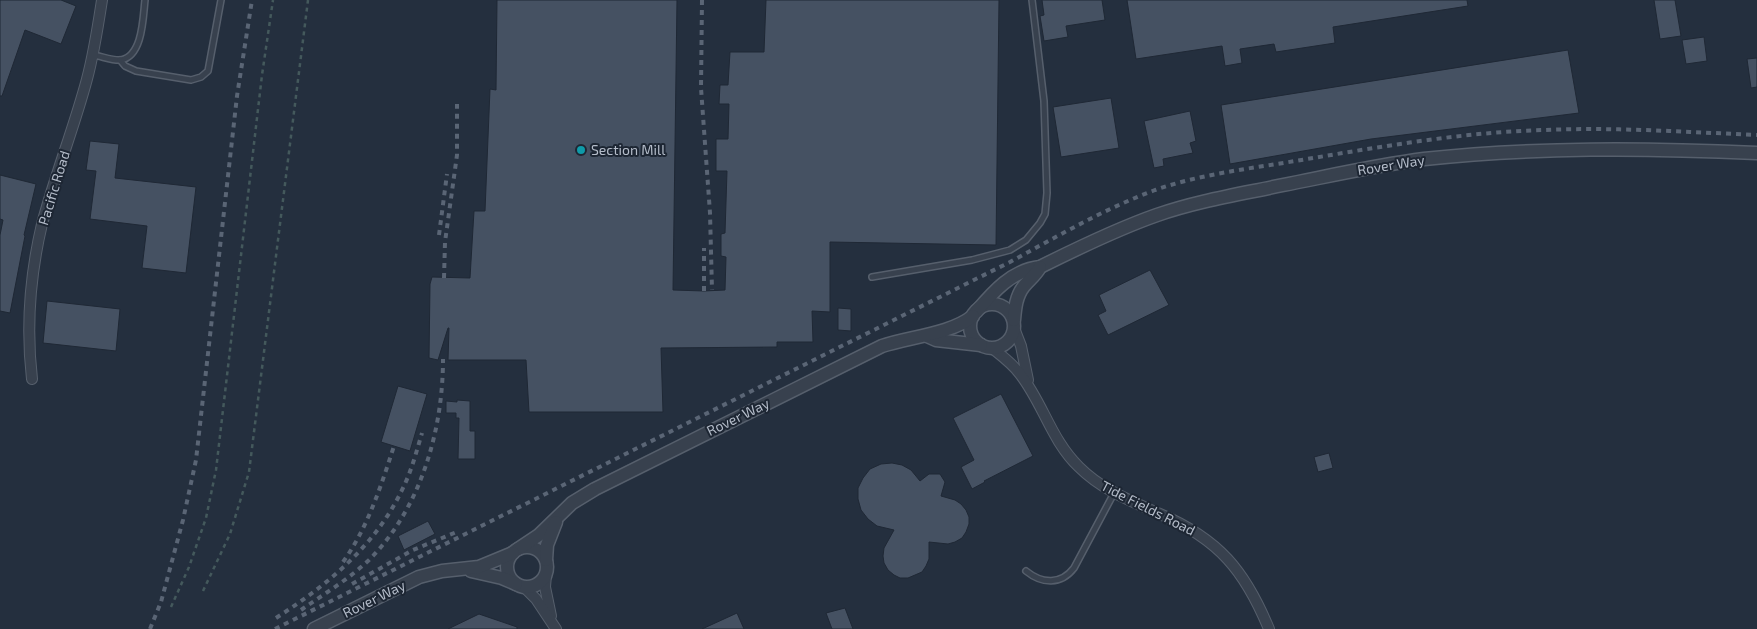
<svg xmlns="http://www.w3.org/2000/svg" width="1757" height="629" font-family="'Exo 2',sans-serif">
<style>
.building{fill:#455162;stroke:#1f2835}
.lines{fill:none;stroke-linecap:round;stroke-linejoin:round}
.service-casing{stroke:#565f6c;stroke-width:8}
.minor-casing{stroke:#565f6c;stroke-width:12}
.tertiary-casing{stroke:#565f6c;stroke-width:15}
.path{stroke:#44595c;stroke-width:2.5;stroke-dasharray:4 4;stroke-linecap:butt}
.service{stroke:#38414e;stroke-width:5}
.minor{stroke:#38414e;stroke-width:10}
.tertiary{stroke:#38414e;stroke-width:12}
.rail{stroke:#5a6575;stroke-width:4;stroke-dasharray:5 5;stroke-linecap:butt}
.culture-dot{fill:#0f9aa8;stroke:#1d2633;stroke-width:2}
.labels{text-anchor:middle;stroke-width:4;stroke-linejoin:round;paint-order:stroke}
.poi-label{font-size:14px;fill:#b4bcc9;stroke:#1d2633;text-anchor:start}
.street-label{font-size:14px;fill:#b4bcc9;stroke:#1d2633}
</style>
<rect width="100%" height="100%" fill="#242f3e"/>
<g class="building">
<polygon points="0,0 61,0 76,6 61,44 25,30 2,96 0,96"/>
<polygon points="497,0 677,0 673,290 704,291 725,290 726,257 721,256 721,234 725,233 727,171 716,171 716,139 728,139 729,104 719,104 720,85 728,85 730,52 764,52 766,0 999,0 996,245 830,242 830,312 812,311 813,342 777,342 777,347 661,348 663,412 529,412 526,360 448,360 449,328 448,328 438,360 429,358 430,284 432,277 470,278 474,211 485,211 490,89 496,90"/>
<polygon points="1042,0 1102,0 1105,20 1066,26 1068,37 1044,41 1040,16 1044,15"/>
<polygon points="1127,0 1467,0 1468,6 1333,27 1335,43 1276,52 1274,44 1240,49 1242,63 1225,66 1222,46 1136,59"/>
<polygon points="1654,0 1675,0 1681,36 1660,39"/>
<polygon points="1704,37 1707,61 1686,64 1682,40"/>
<polygon points="1568,50 1579,113 1371,139 1230,164 1221,105"/>
<polygon points="1757,58 1757,87 1751,88 1747,59"/>
<polygon points="1111,98 1119,148 1061,157 1053,107"/>
<polygon points="1190,111 1196,141 1190,143 1193,153 1163,159 1164,166 1154,168 1144,121"/>
<polygon points="90,141 119,144 115,178 196,187 186,273 142,268 147,226 90,219 96,171 86,170"/>
<polygon points="0,175 36,184 24,235 25,236 10,313 0,311 0,235 3,220 0,219"/>
<polygon points="1150,270 1169,305 1108,335 1098,315 1106,311 1099,295"/>
<polygon points="47,301 120,309 116,351 43,343"/>
<polygon points="838,308 851,309 851,331 838,330"/>
<polygon points="398,386 427,394 410,451 381,442"/>
<polygon points="1001,394 1033,456 984,481 985,482 972,489 961,467 974,460 953,418"/>
<polygon points="457,400 470,401 470,431 475,431 475,459 458,459 459,418 456,418 456,413 446,413 446,401 457,402"/>
<polygon points="1329,453 1333,468 1318,472 1314,457"/>
<polygon points="892,463 902,465 911,470 920,481 929,474 940,474 945,482 941,496 955,500 961,504 966,510 969,517 969,524 966,532 962,538 955,542 948,544 929,542 929,559 926,566 922,572 908,578 900,578 894,575 888,570 884,563 883,556 884,548 894,530 877,526 868,519 861,510 858,499 858,488 863,478 870,469 881,464"/>
<polygon points="428,521 435,534 404,550 398,536"/>
<polygon points="845,608 853,629 832,629 826,613"/>
<polygon points="737,613 744,629 702,629"/>
<polygon points="479,614 517,627 517,629 448,629"/>
</g>
<g class="lines">
<defs>
<g id="service">
<path d="M93 55C101 56 113 61 121 60 143 56 143 17 145 0"/>
<polyline points="120,60 125,66 136,71 191,80 201,77 208,71 221,0"/>
<polyline points="872,277 972,260 1010,250 1026,240 1040,223 1045,214 1047,193 1044,101 1032,0"/>
<path d="M1026 571C1042 584 1061 585 1074 568L1114 493"/>
</g>
<g id="minor">
<polyline points="1014,328 1021,346 1028,380"/>
<path d="M992 348C1002 356 1013 364 1020 374 1043 403 1051 440 1079 467 1102 490 1131 501 1160 514 1219 539 1245 571 1269 629"/>
<path d="M32 379C26 327 30 275 42 224 55 175 74 128 87 79 94 53 98 26 102 0"/>
<polyline points="546,575 545,587 551,616"/>
<polyline points="524,587 536,599 556,629"/>
</g>
<g id="tertiary">
<circle cx="992" cy="326" r="22"/>
<path d="M976 312C993 292 1012 270 1040 267 1078 248 1117 229 1157 215 1197 201 1241 194 1283 185 1329 176 1377 165 1424 159 1535 147 1646 148 1757 153"/>
<path d="M1014 320C1015 308 1016 296 1024 286 1030 279 1036 275 1040 267"/>
<polyline points="927,336 936,340 981,345"/>
<circle cx="527" cy="567" r="20"/>
<path d="M518 549 539 535 572 503 595 489 882 346C909 337 951 334 973 316"/>
<polyline points="546,560 547,545 556,522"/>
<polyline points="471,571 502,578 516,584"/>
<polyline points="314,629 419,577 442,571 479,567 513,553"/>
</g>
</defs>
<use href="#service" class="service-casing"/>
<use href="#minor" class="minor-casing"/>
<use href="#tertiary" class="tertiary-casing"/>
<g class="path">
<polyline points="203,591 230,534 249,472 308,0"/>
<polyline points="171,607 189,567 206,518 216,470 262,75 273,0"/>
</g>
<use href="#service" class="service"/>
<use href="#minor" class="minor"/>
<use href="#tertiary" class="tertiary"/>
<g class="rail">
<polyline points="702,0 701,88 710,213 712,290"/>
<polyline points="439,235 447,174"/>
<polyline points="444,278 445,242 457,155 457,104"/>
<polyline points="704,291 704,248"/>
<path d="M343 562C368 527 381 486 394 446"/>
<polyline points="352,584 413,550 459,531"/>
<path d="M301 610C324 594 349 579 369 560 421 508 443 430 443 359"/>
<path d="M276 618C327 585 374 547 401 492 411 473 416 453 422 433"/>
<polyline points="150,629 161,602 183,520 196,460 237,96 252,0"/>
<path d="M275 629 1010 262C1058 236 1104 209 1155 190 1204 173 1256 168 1307 159 1385 146 1465 132 1544 130 1615 127 1686 132 1757 135"/>
</g>
</g>
<circle class="culture-dot" cx="581" cy="150" r="5"/>
<g class="labels">
<g class="poi-label">
<text x="591" y="155">Section Mill</text>
</g>
<g class="street-label">
<text transform="translate(1391 165) rotate(-9)" y="5">Rover Way</text>
<text transform="translate(54 188) rotate(-73)" y="5">Pacific Road</text>
<text transform="translate(738 417) rotate(-26)" y="5">Rover Way</text>
<text transform="translate(1148 508) rotate(27)" y="5">Tide Fields Road</text>
<text transform="translate(374 599) rotate(-26)" y="5">Rover Way</text>
</g>
</g>
</svg>
